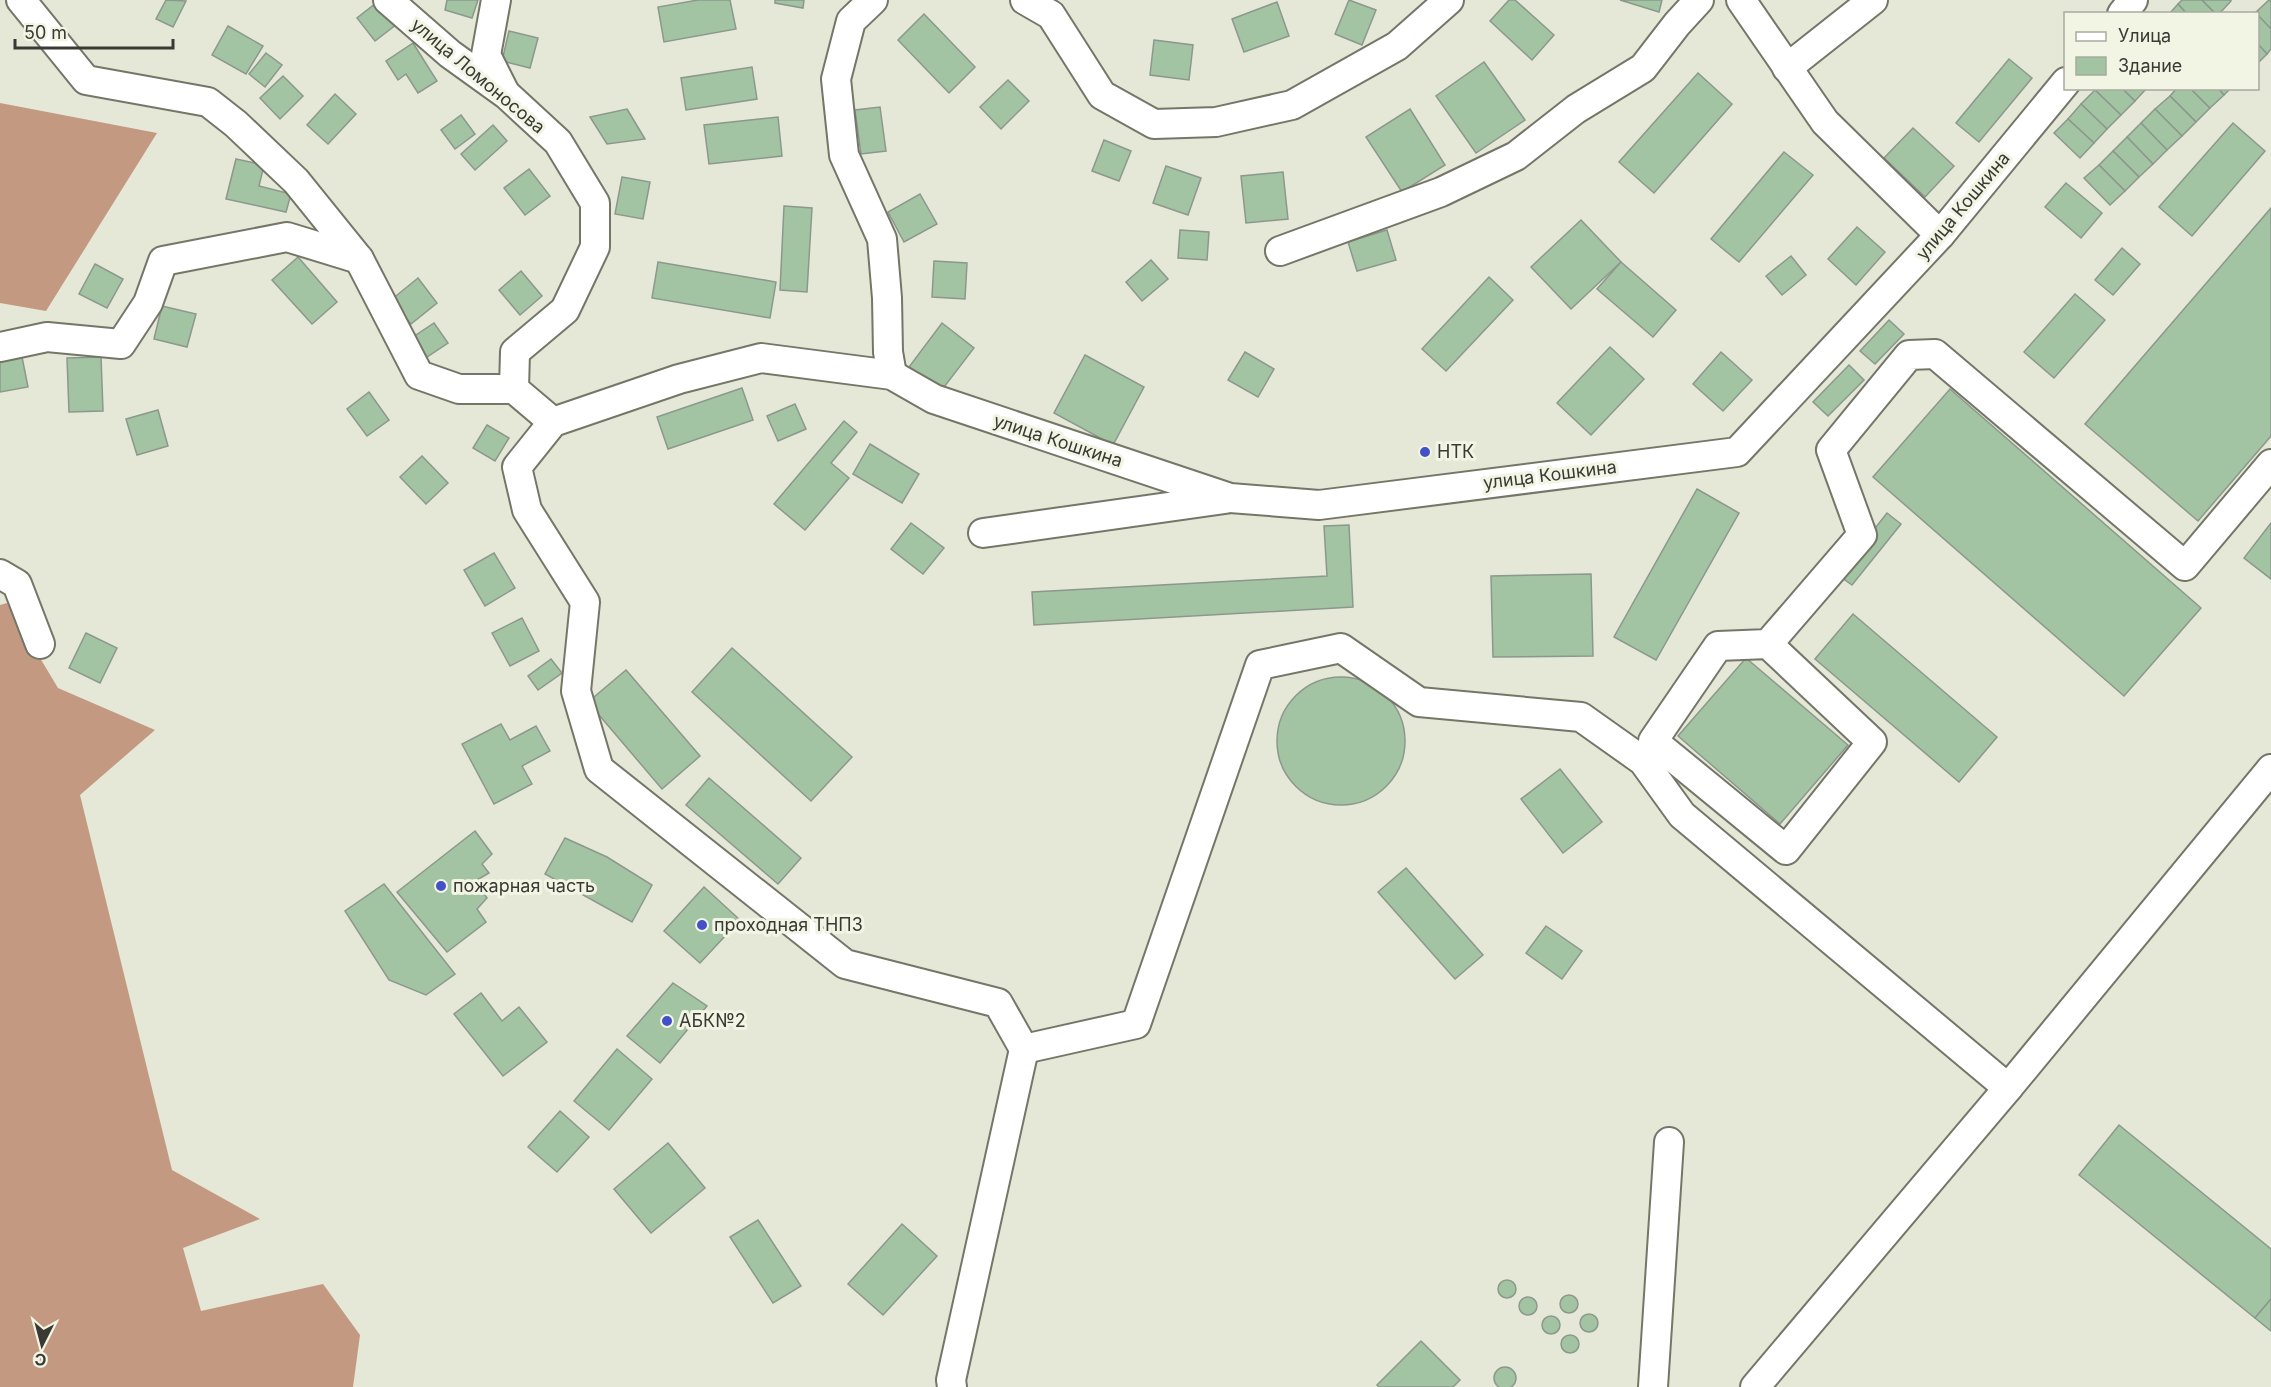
<svg xmlns="http://www.w3.org/2000/svg" width="2271" height="1387" font-family="Inter,sans-serif">
<style>
.forest{fill:#c39982}
.building{fill:#a2c4a2;stroke:#8c988d;stroke-width:1.5}
.lines{fill:none;stroke-linecap:round;stroke-linejoin:round}
.minor-casing{stroke:#747667;stroke-width:32}
.minor{stroke:#fff;stroke-width:28}
.poi-dot{fill:#4450c5;stroke:#f2f4e4;stroke-width:2}
.labels{text-anchor:middle;stroke-width:6;stroke-linejoin:round;paint-order:stroke}
.street-label{font-size:18px;fill:#393a34;stroke:#f2f4e4}
.poi-label{font-size:18px;fill:#393a34;stroke:#f2f4e4;text-anchor:start}
</style>
<rect width="100%" height="100%" fill="#e5e7d7"/>
<g class="forest">
<polygon points="0,103 157,133 46,311 0,303"/>
<polygon points="7,603 58,688 155,730 80,795 172,1170 260,1219 183,1248 201,1311 323,1284 360,1335 353,1387 0,1387 0,605"/>
</g>
<g class="building">
<polygon points="166,0 186,1 173,27 156,19"/>
<polygon points="380,0 401,21 375,41 357,18"/>
<polygon points="447,0 478,0 472,18 445,10"/>
<polygon points="698,0 730,0 736,29 664,42 658,7"/>
<polygon points="775,0 804,0 803,8 775,3"/>
<polygon points="1349,0 1376,10 1362,45 1335,34"/>
<polygon points="1509,0 1515,0 1554,35 1532,60 1490,21"/>
<polygon points="1620,0 1662,0 1659,12"/>
<polygon points="2182,0 2202,0 2216,14 2187,14 2178,4"/>
<polygon points="2202,0 2231,0 2231,1 2219,14 2216,14"/>
<polygon points="2269,0 2271,1 2271,29 2255,13"/>
<polygon points="1277,2 1289,36 1244,52 1232,19"/>
<polygon points="2178,4 2187,14 2169,14"/>
<polygon points="924,14 975,67 949,93 898,40"/>
<polygon points="2258,15 2271,29 2271,49 2267,54 2258,44"/>
<polygon points="228,26 263,46 246,74 212,55"/>
<polygon points="509,31 538,38 530,68 502,61"/>
<polygon points="1154,40 1193,45 1189,80 1150,75"/>
<polygon points="413,43 437,81 418,93 406,74 398,80 386,61"/>
<polygon points="2258,44 2267,54 2258,63"/>
<polygon points="266,53 282,65 265,87 249,74"/>
<polygon points="2009,59 2032,78 1979,142 1956,123"/>
<polygon points="1484,62 1525,120 1476,153 1436,96"/>
<polygon points="752,67 757,99 686,110 681,78"/>
<polygon points="1698,73 1732,104 1654,193 1619,162"/>
<polygon points="283,76 303,96 280,119 260,98"/>
<polygon points="1008,80 1029,101 1001,129 980,107"/>
<polygon points="2097,88 2122,88 2135,101 2121,115 2095,90"/>
<polygon points="2122,88 2147,88 2135,101"/>
<polygon points="2177,88 2190,88 2210,108 2196,122 2170,96"/>
<polygon points="2190,88 2218,88 2224,95 2210,108"/>
<polygon points="2218,88 2231,88 2224,95"/>
<polygon points="2095,90 2121,115 2107,129 2081,104"/>
<polygon points="335,94 356,114 328,144 307,125"/>
<polygon points="2170,96 2196,122 2182,136 2155,109"/>
<polygon points="2081,104 2107,129 2094,143 2068,119"/>
<polygon points="880,107 886,151 861,154 855,110"/>
<polygon points="627,109 645,139 607,144 590,117"/>
<polygon points="1410,109 1445,165 1402,192 1366,137"/>
<polygon points="2155,109 2182,136 2167,150 2141,123"/>
<polygon points="461,115 475,134 455,149 441,130"/>
<polygon points="778,117 782,156 709,164 704,125"/>
<polygon points="2068,119 2094,143 2080,158 2054,133"/>
<polygon points="2141,123 2167,150 2153,164 2127,137"/>
<polygon points="2233,123 2265,151 2192,236 2159,207"/>
<polygon points="493,125 507,141 475,170 461,154"/>
<polygon points="1913,128 1954,166 1925,197 1884,158"/>
<polygon points="2127,137 2153,164 2139,177 2113,151"/>
<polygon points="1104,140 1131,151 1119,181 1092,171"/>
<polygon points="2113,151 2139,177 2125,191 2099,165"/>
<polygon points="1784,152 1813,175 1739,262 1711,239"/>
<polygon points="236,159 264,165 259,186 291,194 286,212 226,199"/>
<polygon points="2099,165 2125,191 2110,205 2084,178"/>
<polygon points="1166,166 1201,178 1188,215 1153,203"/>
<polygon points="529,169 550,196 525,215 504,188"/>
<polygon points="1283,172 1288,219 1246,223 1241,176"/>
<polygon points="622,177 650,182 643,219 615,214"/>
<polygon points="2066,183 2102,213 2081,238 2045,207"/>
<polygon points="920,194 937,224 904,242 888,212"/>
<polygon points="784,206 812,208 807,292 780,290"/>
<polygon points="2271,208 2271,436 2198,521 2085,424"/>
<polygon points="1581,220 1621,262 1571,309 1531,267"/>
<polygon points="1857,227 1885,252 1856,285 1828,259"/>
<polygon points="1180,230 1209,232 1207,260 1178,258"/>
<polygon points="1387,230 1396,260 1357,271 1348,242"/>
<polygon points="2122,248 2140,264 2113,295 2095,280"/>
<polygon points="1791,256 1806,275 1782,295 1766,276"/>
<polygon points="298,257 337,302 312,324 272,280"/>
<polygon points="1151,260 1168,279 1142,301 1126,282"/>
<polygon points="934,261 967,263 965,299 932,297"/>
<polygon points="658,262 776,282 770,318 652,298"/>
<polygon points="1621,262 1676,310 1653,337 1597,289"/>
<polygon points="95,264 123,279 107,308 79,294"/>
<polygon points="521,271 542,296 520,315 499,290"/>
<polygon points="1489,277 1513,300 1446,371 1422,349"/>
<polygon points="418,278 437,303 411,324 391,300"/>
<polygon points="2075,294 2105,320 2054,378 2024,352"/>
<polygon points="162,306 196,314 187,347 154,339"/>
<polygon points="1889,320 1904,334 1875,364 1860,351"/>
<polygon points="434,323 448,343 421,361 407,341"/>
<polygon points="942,323 974,348 941,391 909,367"/>
<polygon points="1610,347 1644,379 1591,435 1557,403"/>
<polygon points="1245,352 1274,369 1258,397 1228,380"/>
<polygon points="1721,352 1752,380 1723,411 1693,384"/>
<polygon points="1085,355 1144,387 1113,445 1054,413"/>
<polygon points="22,357 28,387 0,392 0,361"/>
<polygon points="101,357 103,411 69,412 67,358"/>
<polygon points="1849,365 1864,380 1828,416 1813,402"/>
<polygon points="742,388 753,420 668,449 657,417"/>
<polygon points="1950,389 2201,608 2124,696 1873,477"/>
<polygon points="369,392 389,420 367,436 347,409"/>
<polygon points="795,404 806,429 778,441 767,416"/>
<polygon points="158,410 168,446 137,455 126,419"/>
<polygon points="844,421 857,432 831,463 849,478 805,530 774,504"/>
<polygon points="487,425 509,438 495,461 473,448"/>
<polygon points="870,444 919,474 902,503 853,474"/>
<polygon points="422,456 448,483 426,504 400,477"/>
<polygon points="1697,489 1739,513 1656,660 1614,637"/>
<polygon points="1887,513 1901,524 1852,585 1838,575"/>
<polygon points="911,523 944,548 923,574 891,549"/>
<polygon points="2271,523 2271,579 2244,558"/>
<polygon points="1349,525 1353,607 1034,625 1032,592 1327,576 1324,526"/>
<polygon points="494,553 515,588 485,606 464,570"/>
<polygon points="1591,574 1593,656 1493,657 1491,576"/>
<polygon points="1853,614 1997,737 1959,782 1815,659"/>
<polygon points="522,618 539,651 510,666 492,633"/>
<polygon points="86,633 117,648 100,683 69,668"/>
<polygon points="732,648 852,757 811,801 692,692"/>
<polygon points="1746,658 1848,745 1780,824 1678,736"/>
<polygon points="551,659 562,673 538,690 528,676"/>
<polygon points="626,670 700,756 662,789 588,702"/>
<circle cx="1341" cy="741" r="64"/>
<polygon points="501,724 510,740 536,726 550,751 522,766 532,784 494,804 462,744"/>
<polygon points="1560,769 1602,822 1563,853 1521,799"/>
<polygon points="709,778 801,858 778,884 686,805"/>
<polygon points="475,831 492,854 482,864 489,873 475,881 487,898 477,909 486,922 447,952 397,892"/>
<polygon points="565,838 607,857 652,885 632,922 545,874"/>
<polygon points="1406,868 1483,955 1455,979 1378,892"/>
<polygon points="384,884 455,974 426,995 389,980 345,911"/>
<polygon points="704,887 740,920 700,963 664,931"/>
<polygon points="1546,926 1582,951 1562,979 1526,953"/>
<polygon points="673,983 707,1006 660,1063 627,1036"/>
<polygon points="481,993 502,1021 519,1007 547,1042 503,1076 454,1014"/>
<polygon points="617,1049 652,1079 609,1130 574,1101"/>
<polygon points="560,1111 589,1137 557,1172 528,1147"/>
<polygon points="2119,1125 2271,1249 2271,1299 2255,1318 2079,1175"/>
<polygon points="668,1143 705,1188 651,1233 614,1189"/>
<polygon points="758,1220 801,1286 773,1303 730,1237"/>
<polygon points="902,1224 937,1256 883,1315 848,1284"/>
<circle cx="1507" cy="1289" r="9"/>
<circle cx="1569" cy="1304" r="9"/>
<circle cx="1528" cy="1306" r="9"/>
<polygon points="2271,1299 2271,1331 2255,1318"/>
<circle cx="1589" cy="1323" r="9"/>
<circle cx="1551" cy="1325" r="9"/>
<circle cx="1570" cy="1344" r="9"/>
<polygon points="1421,1341 1460,1380 1453,1387 1379,1387 1377,1385"/>
<circle cx="1505" cy="1378" r="11"/>
</g>
<g class="lines">
<defs>
<g id="minor">
<polyline points="21,0 86,80 208,102 236,124 296,181 359,259 419,375 459,389 514,389"/>
<polyline points="388,0 450,54 507,95 558,142 595,203 595,247 565,310 515,352 514,389 553,422"/>
<polyline points="496,0 486,55 504,91"/>
<polyline points="873,0 851,21 836,79 844,155 882,239 887,298 888,352 892,375"/>
<polyline points="1025,0 1051,15 1102,95 1154,124 1216,122 1292,105 1397,46 1449,0"/>
<polyline points="1741,0 1825,122 1940,235"/>
<polyline points="2122,14 2133,0"/>
<polyline points="1787,68 1873,0"/>
<polyline points="1280,251 1441,192 1516,156 1576,109 1643,68 1677,24 1699,0"/>
<polyline points="0,347 47,337 121,344 148,303 163,261 287,237 359,259"/>
<polyline points="983,533 1225,499"/>
<polyline points="0,574 17,584 40,644"/>
<polyline points="1768,644 1872,742 1786,850 1653,741 1718,646 1768,644 1862,535 1831,450 1909,355 1935,354 2185,566 2271,464"/>
<polyline points="2008,1088 1682,815 1643,761 1581,717 1419,702 1341,648 1260,665 1136,1024 1024,1049 998,1003 845,964 599,769 576,691 585,602 527,510 517,467 553,422 679,379 761,358 892,375 934,399 1230,498 1319,505 1737,452 1940,235 2066,82"/>
<polyline points="952,1387 951,1380 1024,1049"/>
<polyline points="1653,1387 1669,1142"/>
<polyline points="1755,1387 2008,1088 2271,769"/>
</g>
</defs>
<use href="#minor" class="minor-casing"/>
<use href="#minor" class="minor"/>
</g>
<g class="poi-dot">
<circle cx="1425" cy="452" r="6"/>
<circle cx="441" cy="886" r="6"/>
<circle cx="702" cy="925" r="6"/>
<circle cx="667" cy="1021" r="6"/>
</g>
<g class="labels">
<g class="street-label">
<text transform="translate(478 76) rotate(40)" y="6">улица Ломоносова</text>
<text transform="translate(1963 206) rotate(-50)" y="6">улица Кошкина</text>
<text transform="translate(1058 441) rotate(18)" y="6">улица Кошкина</text>
<text transform="translate(1550 475) rotate(-7)" y="6">улица Кошкина</text>
</g>
<g class="poi-label">
<text x="1437" y="458">НТК</text>
<text x="453" y="892">пожарная часть</text>
<text x="714" y="931">проходная ТНПЗ</text>
<text x="679" y="1027">АБК№2</text>
</g>
</g>
<rect x="2064" y="12" width="195" height="78" fill="#f2f4e4" stroke="#a8aa9e" stroke-width="1.5"/>
<rect x="2076" y="32" width="30" height="9" fill="#ffffff" stroke="#a8aa9e" stroke-width="1.5"/>
<text x="2118" y="42" font-size="18" fill="#393a34">Улица</text>
<rect x="2076" y="57" width="30" height="18" fill="#a2c4a2" stroke="#a8aa9e" stroke-width="1.5"/>
<text x="2118" y="72" font-size="18" fill="#393a34">Здание</text>
<g transform="translate(42 1345) rotate(186)" stroke="#f2f4e4" stroke-width="4.5" paint-order="stroke">
<path d="M0-4.5L10 22L0 15L-10 22Z" fill="#393a34"/>
<text y="-9" font-size="16" font-weight="bold" text-anchor="middle" fill="#393a34">С</text>
</g>
<path d="M15 39v9h158v-9" fill="none" stroke="#393a34" stroke-width="3"/>
<text x="24" y="39" font-size="18" fill="#393a34" stroke="#f2f4e4" stroke-width="4.5" paint-order="stroke">50 m</text>
</svg>
